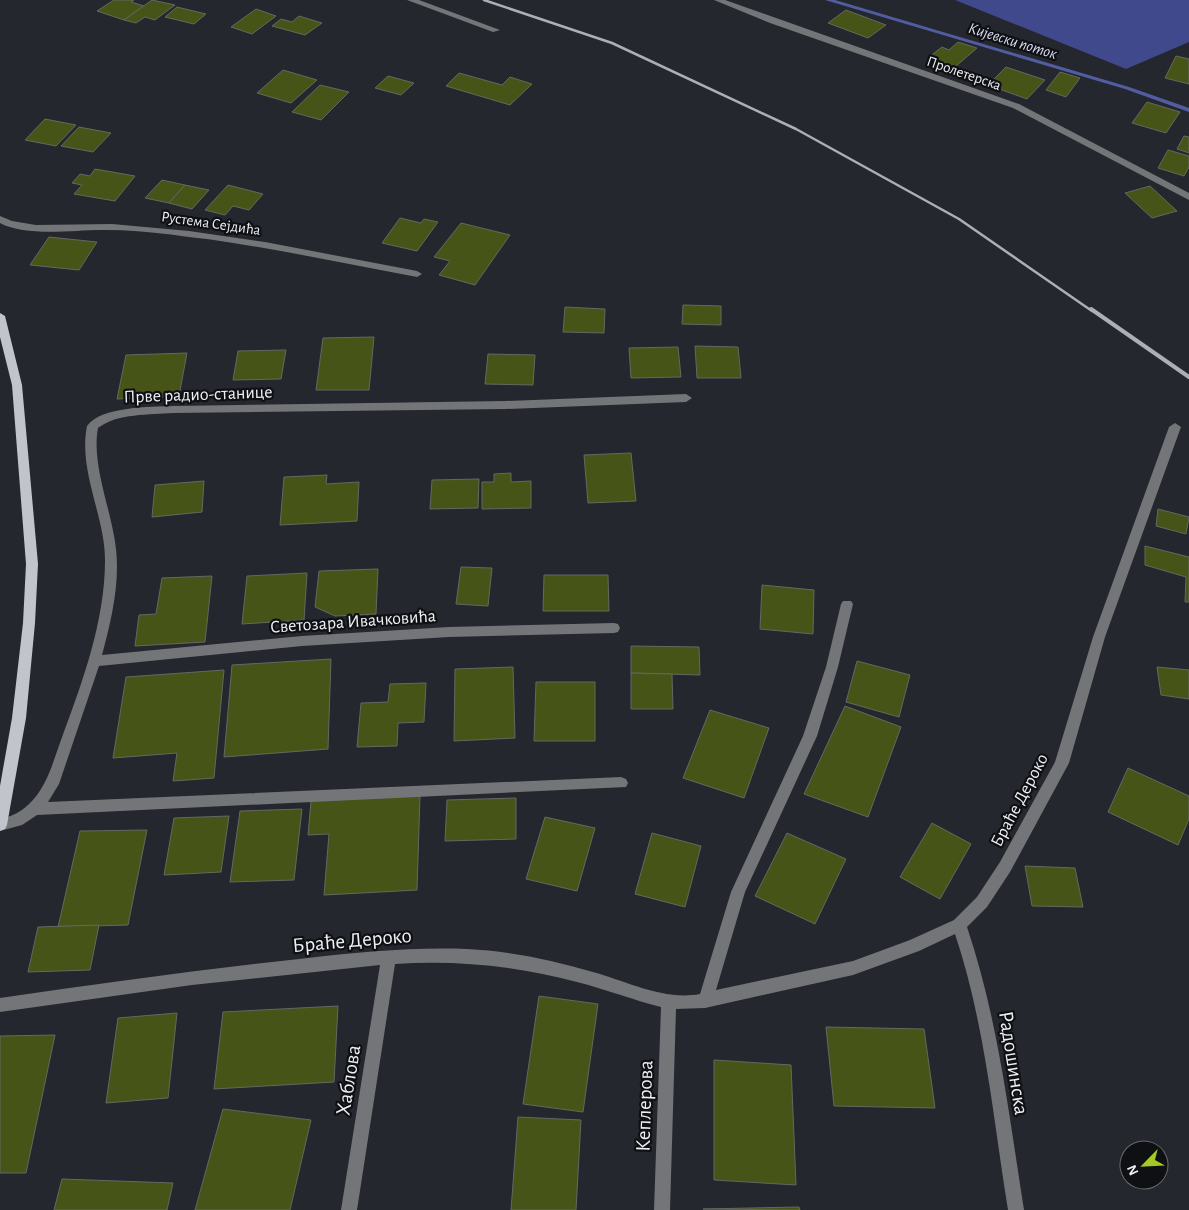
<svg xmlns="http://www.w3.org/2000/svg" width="1189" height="1210" font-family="'Alegreya Sans',sans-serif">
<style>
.forest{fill:#40498b}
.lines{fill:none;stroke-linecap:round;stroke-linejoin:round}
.stream{fill:#525da1;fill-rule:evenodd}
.building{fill:#465517;stroke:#656860}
.minor{fill:#747579;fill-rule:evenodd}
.major{fill:#c2c4cb;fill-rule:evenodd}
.rail-far1{stroke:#aeafb5;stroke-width:2.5}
.rail{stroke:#aeafb5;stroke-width:4}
.labels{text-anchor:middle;stroke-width:4.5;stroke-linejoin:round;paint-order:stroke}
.far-street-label{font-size:15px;fill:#eeeff4;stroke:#0f1013}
.far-water-label{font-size:16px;font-style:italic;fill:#dadff3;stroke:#0f1013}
.street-label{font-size:18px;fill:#eeeff4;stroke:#0f1013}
.near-street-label{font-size:21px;fill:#eeeff4;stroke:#0f1013}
</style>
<rect width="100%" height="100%" fill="#25272e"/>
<polygon class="forest" points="955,0 1189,0 1189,42 1126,69"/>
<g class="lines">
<polygon class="stream" points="825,0 835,0 1129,87 1189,108 1189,112 1125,89"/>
</g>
<g class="building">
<polygon points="114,0 134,0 131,2 144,6 124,20 97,11"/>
<polygon points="152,0 175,5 155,20 145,17 136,23 124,20"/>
<polygon points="177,7 206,14 194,24 165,17"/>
<polygon points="256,9 276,16 252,34 231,27"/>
<polygon points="846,10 886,25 868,38 828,23"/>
<polygon points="299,16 322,23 305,35 272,26 281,19 292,22"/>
<polygon points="958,42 977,48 955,67 929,57 942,47 949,50"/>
<polygon points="1176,56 1189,59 1189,84 1165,78"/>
<polygon points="1006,67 1045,80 1027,99 988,85"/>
<polygon points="283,70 317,80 291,103 257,93"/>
<polygon points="1060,72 1080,78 1066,97 1046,90"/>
<polygon points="459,73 502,85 510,77 532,84 510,105 446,86"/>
<polygon points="388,76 414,83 401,95 375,88"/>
<polygon points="320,85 349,92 321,120 292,112"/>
<polygon points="1147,102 1180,112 1166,133 1132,123"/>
<polygon points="45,119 76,125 56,146 25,140"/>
<polygon points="79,127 111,133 93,152 61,146"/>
<polygon points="1184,136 1189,137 1189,153 1177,149"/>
<polygon points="1168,150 1189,156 1189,167 1184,176 1158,168"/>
<polygon points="95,169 135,176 115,201 74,194 82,185 72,183 80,174 90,176"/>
<polygon points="162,180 185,185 169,203 145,198"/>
<polygon points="185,185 209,190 192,209 169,203"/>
<polygon points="228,185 263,194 249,210 233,206 225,215 205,210"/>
<polygon points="1150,186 1177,211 1152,218 1125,193"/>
<polygon points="400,218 421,223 424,219 438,222 417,251 382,243"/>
<polygon points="461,223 510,235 475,285 439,275 450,261 434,257"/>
<polygon points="49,237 97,242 79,270 30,265"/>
<polygon points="683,305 721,306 721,325 682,324"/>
<polygon points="565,307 605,309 604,333 563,332"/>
<polygon points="374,337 369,390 316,390 323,338"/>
<polygon points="695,346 738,347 741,378 697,378"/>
<polygon points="678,347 681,377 631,378 629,348"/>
<polygon points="286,350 281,379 233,380 238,351"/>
<polygon points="187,353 179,396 117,399 126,355"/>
<polygon points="488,354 535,355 533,385 485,384"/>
<polygon points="631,453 636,501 588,503 584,455"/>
<polygon points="511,473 511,482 531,481 531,508 482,509 482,482 494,482 494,474"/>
<polygon points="327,475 326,484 359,482 357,521 280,525 284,477"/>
<polygon points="479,479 478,508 430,509 432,480"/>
<polygon points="204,481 202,512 152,517 155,485"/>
<polygon points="1158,509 1189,517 1186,534 1156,526"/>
<polygon points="1145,546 1189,557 1189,602 1185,602 1186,577 1145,565"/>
<polygon points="461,567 492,568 488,606 456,604"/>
<polygon points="378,569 376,614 335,616 315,607 319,571"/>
<polygon points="307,573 304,620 242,624 247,576"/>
<polygon points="544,575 608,575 609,611 543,611"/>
<polygon points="212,576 205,642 135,646 139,615 156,614 162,578"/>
<polygon points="762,585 814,590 813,634 760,629"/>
<polygon points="631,646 699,647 700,675 631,673"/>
<polygon points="331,659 328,749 224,757 232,665"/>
<polygon points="857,661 910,675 899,717 846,702"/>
<polygon points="513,667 515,738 454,741 455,669"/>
<polygon points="1157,667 1189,670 1189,699 1161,695"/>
<polygon points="224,670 214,778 173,781 177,753 113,758 126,677"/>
<polygon points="631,673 672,674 673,709 631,709"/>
<polygon points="536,682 595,682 595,741 534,741"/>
<polygon points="426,683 424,722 398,723 397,746 357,747 361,703 388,702 390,684"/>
<polygon points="845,706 901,727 868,817 804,794"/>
<polygon points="710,710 769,728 744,798 683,778"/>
<polygon points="1128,768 1189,796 1189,819 1178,845 1108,812"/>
<polygon points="420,796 417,890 324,895 329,834 308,835 311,801"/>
<polygon points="516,798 516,839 445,841 447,800"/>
<polygon points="302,809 294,880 230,882 240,811"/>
<polygon points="229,816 221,872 164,875 174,818"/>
<polygon points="545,817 595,828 577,891 526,879"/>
<polygon points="932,823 971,844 940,899 900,877"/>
<polygon points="147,830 128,925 58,927 80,831"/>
<polygon points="652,833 701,846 685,907 635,894"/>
<polygon points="787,833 846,859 815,924 755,896"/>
<polygon points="1025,866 1075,868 1083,907 1032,906"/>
<polygon points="99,925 90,970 28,972 38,927"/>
<polygon points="539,996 598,1004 583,1112 523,1104"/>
<polygon points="338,1006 334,1082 214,1089 223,1012"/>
<polygon points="177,1013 168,1098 106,1103 118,1018"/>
<polygon points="826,1027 924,1029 935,1108 834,1106"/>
<polygon points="55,1035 26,1173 0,1173 0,1036"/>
<polygon points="714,1060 791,1065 796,1185 714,1180"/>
<polygon points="223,1109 311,1120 290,1210 195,1210"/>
<polygon points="518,1117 581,1120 576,1210 511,1210"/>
<polygon points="62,1179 173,1183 167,1210 54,1210"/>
<polygon points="799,1207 800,1210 703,1209"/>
</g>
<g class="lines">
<g class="minor">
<polygon points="407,0 419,0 500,30 493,32"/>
<polygon points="714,0 725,0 1019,104 1189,193 1189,200 1013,108 770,23"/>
<path d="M0 216 12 221 36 225 112 224 189 231 265 242 417 271 422 274 417 277C347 264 278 249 207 239 173 235 137 229 101 230 72 230 26 237 0 223Z"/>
<path d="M686 394 692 398 686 402 505 409 173 413C150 415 117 413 98 428 91 465 112 511 116 549 120 584 111 622 102 655L302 636 449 627 614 623 618 624 620 628 618 632 614 633 449 637 302 646 99 666 59 784 48 802 621 777 626 779 628 783 626 787 37 815 22 825 0 831V819C16 816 27 808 37 795 49 779 54 759 61 740 82 683 105 622 105 560 105 516 78 471 87 426 101 406 151 407 173 406L505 401Z"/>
<path d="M1175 423 1181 427 1105 637 1069 763 1010 872 987 907 967 927C998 1019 1009 1115 1024 1210H1008C993 1117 985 1024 955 934L919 951 853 975 705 1008 676 1009 670 1210H654L661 1007C633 1000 605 989 577 982 517 966 457 960 395 964L357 1210H341L380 965 192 985 0 1012V998C103 983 205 969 308 958 361 952 413 947 467 949 510 951 552 960 593 972 626 981 664 1001 700 994L731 892 803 736 826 667 841 604 843 601H851L853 604 838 667 817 736 745 892 716 990 853 961 910 940 954 920 977 897 1000 862 1055 762 1093 637 1169 427Z"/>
</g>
<polygon class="major" points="0,313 5,316 22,385 38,564 35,623 26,718 7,825 5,829 0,831 0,786 12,718 23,623 26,564 12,385 0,337"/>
<polyline class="rail-far1" points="484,0 612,43 796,129 959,219 1092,311"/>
<polyline class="rail" points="1091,309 1189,377"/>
</g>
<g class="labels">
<g class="far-street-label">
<text transform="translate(964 73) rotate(19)" y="5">Пролетерска</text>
<text transform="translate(211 223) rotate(8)" y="5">Рустема Сејдића</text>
</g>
<g class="far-water-label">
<text transform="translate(1013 40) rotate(17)" y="6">Кијевски поток</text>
</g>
<g class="street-label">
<text transform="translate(198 394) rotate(-2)" y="6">Прве радио-станице</text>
<text transform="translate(353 621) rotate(-4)" y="6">Светозара Ивачковића</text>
<text transform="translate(1019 800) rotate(-62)" y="6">Браће Дероко</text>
</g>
<g class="near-street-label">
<text transform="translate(352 940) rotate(-5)" y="7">Браће Дероко</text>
<text transform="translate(1014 1063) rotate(81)" y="7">Радошинска</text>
<text transform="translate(348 1080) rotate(-81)" y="7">Хаблова</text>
<text transform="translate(644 1106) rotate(-88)" y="7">Кеплерова</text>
</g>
</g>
<g transform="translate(1144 1165) rotate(246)"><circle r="24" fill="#0f1013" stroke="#68696d"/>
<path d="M0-4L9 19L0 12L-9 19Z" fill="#a6c822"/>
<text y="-8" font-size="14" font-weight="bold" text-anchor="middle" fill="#eeeff4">N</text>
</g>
</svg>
